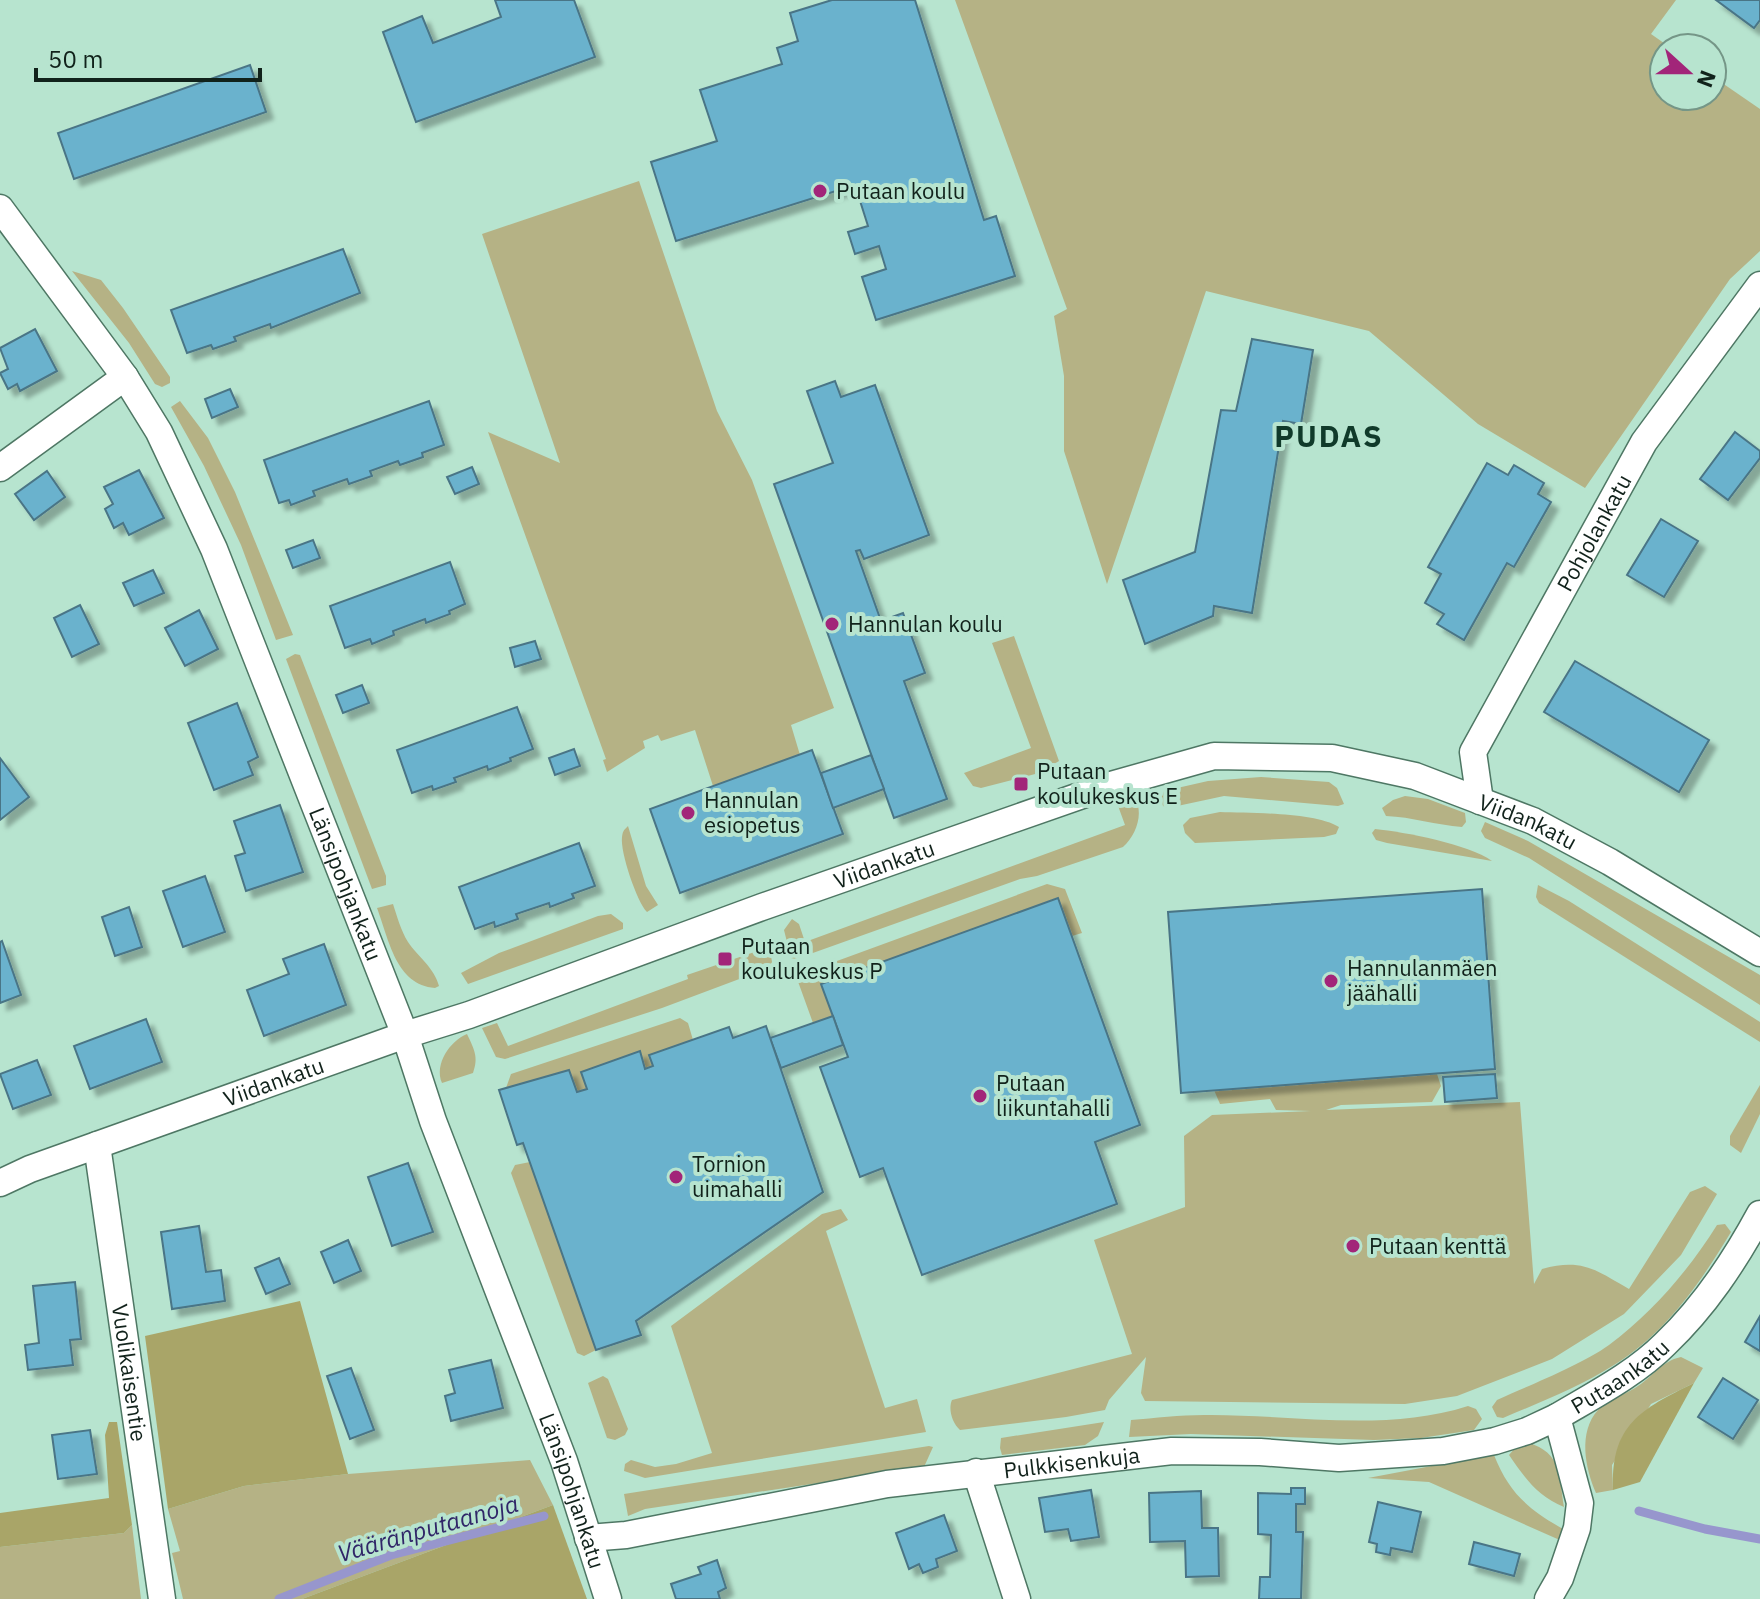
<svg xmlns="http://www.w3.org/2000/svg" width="1760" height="1599" font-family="'IBM Plex Sans',sans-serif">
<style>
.green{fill:#b5b285}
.forest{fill:#a9a568}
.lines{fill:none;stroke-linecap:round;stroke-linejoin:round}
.stream{stroke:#9796cd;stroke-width:9}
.building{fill:#6bb2cd;stroke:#4a7586;stroke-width:2;filter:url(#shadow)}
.minor-casing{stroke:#4e7764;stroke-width:29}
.minor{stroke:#fff;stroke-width:26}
.poi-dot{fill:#a22579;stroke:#b7e4cf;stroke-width:3}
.labels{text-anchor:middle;stroke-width:8;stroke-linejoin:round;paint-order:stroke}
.poi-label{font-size:22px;fill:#11221b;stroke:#b7e4cf;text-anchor:start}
.street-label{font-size:22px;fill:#11221b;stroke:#b7e4cf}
.water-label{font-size:24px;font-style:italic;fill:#302668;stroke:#b7e4cf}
.district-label{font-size:30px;font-weight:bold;letter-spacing:2px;fill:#103a2a;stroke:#b7e4cf}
</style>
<defs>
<filter id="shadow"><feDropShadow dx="7" dy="7" stdDeviation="2" flood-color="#0004"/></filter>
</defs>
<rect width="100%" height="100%" fill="#b7e4cf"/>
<g class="green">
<polygon points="955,0 1676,0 1651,34 1671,48 1664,48 1664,96 1712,96 1712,76 1760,109 1760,251 1730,279 1585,488 1478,424 1369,331 1206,291 1107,584 1064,451 1064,376 1054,316 1067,309"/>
<polygon points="639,181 717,411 752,480 834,708 791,725 800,755 713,786 695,730 661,741 658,735 643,741 645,748 607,772 603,760 606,759 488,432 560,463 482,234"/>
<polygon points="72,271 101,280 123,308 170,377 170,383 162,387 155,384 129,343"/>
<polygon points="180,401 208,438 235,492 293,635 276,640 241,545 204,466 171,407"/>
<polygon points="1014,636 1059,761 1039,773 981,788 973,786 964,773 1031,748 992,643"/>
<polygon points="295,654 300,655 386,876 386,885 372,889 286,659"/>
<polygon points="1261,777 1329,782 1337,788 1344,804 1338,806 1224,796 1168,808 1163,806 1161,798 1164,791 1208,781"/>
<path d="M1405 796 1428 799 1465 813 1466 822 1462 827C1436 825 1412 817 1386 816L1382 808 1393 800Z"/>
<path d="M1135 798C1144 814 1136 835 1123 847L1037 876 1020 879 796 959 791 958 784 930 792 919 799 924 805 942 1125 825 1117 803Z"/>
<path d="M1220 812C1249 813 1315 812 1339 827L1336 834 1324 837 1195 843 1185 833 1183 825 1190 818Z"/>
<polygon points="1485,822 1528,841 1760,975 1760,1005 1529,858 1485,838 1481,831"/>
<path d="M628 826 646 886 658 905 647 912C637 902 620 852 622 837 623 831 623 831 628 826Z"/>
<path d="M1375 829C1405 832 1468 844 1492 861L1387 843 1376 840 1372 833Z"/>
<polygon points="1047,884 1065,889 1082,933 1072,936 1057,898 822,984 833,1016 813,1023 796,976"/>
<polygon points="1538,885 1569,901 1760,1022 1760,1042 1539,903 1536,897"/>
<path d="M393 904C397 916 401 931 408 942 418 957 434 967 439 986L435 988C396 985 389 940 377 908Z"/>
<polygon points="611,914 623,923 623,929 468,984 461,973 499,953 598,916"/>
<polygon points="766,948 770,950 772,962 769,968 662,1008 505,1059 496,1057 482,1028 497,1023 508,1046 688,979 687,975"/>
<polygon points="680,1018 688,1023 693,1040 650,1055 653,1066 645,1069 639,1052 582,1072 587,1089 577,1092 568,1070 506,1088 511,1074"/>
<path d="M467 1034C474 1049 479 1057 473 1073L442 1083C434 1064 450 1041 467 1034Z"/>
<path d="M1437 1074 1441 1086 1432 1102 1341 1105 1326 1110 1520 1102 1534 1284 1542 1269C1582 1258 1596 1270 1629 1289L1690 1192 1705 1186 1717 1194 1681 1255 1624 1314 1552 1359 1457 1396 1405 1404 1145 1401 1141 1393 1146 1357 1109 1400 1105 1410 1066 1417 960 1430C952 1423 948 1409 952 1400L1132 1354 1094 1240 1185 1207 1184 1136 1212 1115 1311 1111 1276 1110 1270 1099 1220 1104 1214 1090Z"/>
<polygon points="1760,1085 1760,1114 1741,1153 1730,1145 1730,1136"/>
<polygon points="530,1162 596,1350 584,1356 577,1353 511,1173 515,1165"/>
<polygon points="841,1209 848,1220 826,1231 885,1408 917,1399 926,1432 645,1478 624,1471 625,1464 631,1460 655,1467 676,1464 712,1453 671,1326 822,1214"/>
<path d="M1725 1224 1731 1232C1701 1282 1665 1334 1614 1365 1579 1387 1541 1402 1503 1418L1497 1417 1492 1407 1497 1400C1530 1385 1581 1365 1609 1345 1653 1312 1688 1271 1717 1225Z"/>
<path d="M1681 1357 1703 1368 1694 1383 1651 1404 1612 1465 1613 1490 1596 1493C1585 1468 1578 1432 1598 1410 1606 1400 1624 1395 1635 1388 1652 1378 1661 1361 1681 1357Z"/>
<polygon points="603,1376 608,1379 628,1429 625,1435 615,1440 607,1438 588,1383"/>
<path d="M1468 1406 1476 1409 1482 1419 1474 1430 1421 1438 1374 1440 1191 1434 1129 1437 1131 1420C1155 1418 1180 1415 1204 1415 1291 1414 1384 1433 1468 1406Z"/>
<polygon points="1104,1422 1098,1436 1085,1445 1002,1455 1000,1448 1001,1438"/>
<path d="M1528 1443C1562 1452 1559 1477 1564 1507 1537 1496 1525 1478 1509 1455L1515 1448Z"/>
<polygon points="929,1446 933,1447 924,1467 645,1509 628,1516 624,1494"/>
<path d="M1485 1451 1494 1455C1509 1493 1528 1509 1563 1529L1562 1541 1429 1482 1368 1478 1458 1461Z"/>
<polygon points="530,1460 553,1505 302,1599 183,1599 172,1553 180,1551 168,1509 244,1486 348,1474"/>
<polygon points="132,1525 141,1599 0,1599 0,1547 124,1533"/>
</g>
<g class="forest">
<polygon points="300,1301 348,1474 244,1486 168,1509 145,1336"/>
<path d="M1694 1383 1640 1482 1613 1490C1610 1425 1641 1409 1694 1383Z"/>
<polygon points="109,1422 117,1422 132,1525 124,1533 0,1547 0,1513 109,1498 105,1435"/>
<polygon points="553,1505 587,1599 302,1599"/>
</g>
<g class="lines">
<g class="stream">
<polyline points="1639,1511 1705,1529 1760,1539"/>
<polyline points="279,1599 391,1555 544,1516"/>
</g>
</g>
<g class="building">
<polygon points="495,0 574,0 595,57 416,122 383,32 422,16 433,43 501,17"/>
<polygon points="832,0 915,0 984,220 996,216 1015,276 876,320 862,277 886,269 879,246 855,254 848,232 868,226 855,185 676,241 651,162 717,141 700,90 782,64 777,48 798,41 790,13"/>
<polygon points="1716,0 1760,0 1760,20 1754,28"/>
<polygon points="250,65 266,112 74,179 58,133"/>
<polygon points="343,249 360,293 271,328 270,324 234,337 236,341 213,349 211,345 187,353 171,310"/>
<polygon points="35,329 57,371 20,391 17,384 8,389 0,373 8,369 0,348"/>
<polygon points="1252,339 1313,350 1301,424 1283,421 1252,613 1214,606 1213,616 1145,644 1123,580 1195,552 1221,410 1236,411"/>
<polygon points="835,381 841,397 875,385 929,535 864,559 860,550 856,551 881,621 903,613 925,673 904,681 947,799 894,818 774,484 833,463 807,391"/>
<polygon points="230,389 238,407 212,418 205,399"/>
<polygon points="429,401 444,445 422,453 423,457 400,465 398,461 370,471 372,476 349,484 347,479 313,491 315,496 291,505 289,500 279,503 264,460"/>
<polygon points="1735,432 1760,451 1760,458 1728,500 1700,479"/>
<polygon points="1487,463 1508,475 1514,465 1544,483 1538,494 1551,502 1514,567 1507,563 1464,640 1437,624 1444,614 1425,603 1441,574 1428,567"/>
<polygon points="472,467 479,484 455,494 447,477"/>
<polygon points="139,470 164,518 129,535 123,523 114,528 105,509 113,504 104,487"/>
<polygon points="47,471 65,497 34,520 15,494"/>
<polygon points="1661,519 1698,541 1664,597 1627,575"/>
<polygon points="313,540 320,558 293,568 286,550"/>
<polygon points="450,562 465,604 449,611 450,614 426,623 425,619 393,631 394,635 372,644 370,639 345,648 330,606"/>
<polygon points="153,570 164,593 134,606 123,583"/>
<polygon points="80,605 99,644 72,657 54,618"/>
<polygon points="199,610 218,649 185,666 165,628"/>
<polygon points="535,641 541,659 515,667 510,648"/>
<polygon points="1575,661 1709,740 1679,792 1544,712"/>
<polygon points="362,685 369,703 343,713 336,695"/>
<polygon points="237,703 258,757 248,762 253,775 214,790 188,723"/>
<polygon points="517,707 533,749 510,758 511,761 488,770 487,766 454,778 456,782 433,790 432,786 412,793 397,750"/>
<polygon points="574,749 580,766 555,775 549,758"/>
<polygon points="812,750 843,834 680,893 650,809"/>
<polygon points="871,755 884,789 833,808 821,773"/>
<polygon points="0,758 29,797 0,820"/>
<polygon points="280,805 303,872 246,891 235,856 245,853 234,821"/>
<polygon points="579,843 595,886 572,894 574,898 550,907 549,903 516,914 518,919 495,927 494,922 475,929 459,887"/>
<polygon points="205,876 225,932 183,947 163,891"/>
<polygon points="1482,889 1495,1069 1181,1093 1168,912"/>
<polygon points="1058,898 1140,1125 1095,1142 1117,1204 922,1275 883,1168 860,1177 820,1067 848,1057 821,984"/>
<polygon points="129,907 142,947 115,956 102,917"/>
<polygon points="2,941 21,995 0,1003 0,942"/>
<polygon points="324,944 346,1005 264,1036 247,990 289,974 283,959"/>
<polygon points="833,1016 843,1045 781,1068 770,1038"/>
<polygon points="146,1019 162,1062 90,1089 74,1046"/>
<polygon points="766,1026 823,1192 636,1321 641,1335 596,1350 523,1143 517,1145 499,1090 569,1070 577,1092 587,1089 581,1072 640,1051 645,1069 653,1066 649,1055 729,1027 733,1038"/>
<polygon points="37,1060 51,1095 13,1109 0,1074"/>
<polygon points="1495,1074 1497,1098 1445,1102 1443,1077"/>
<polygon points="408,1163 433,1232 392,1246 368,1177"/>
<polygon points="199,1226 206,1272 221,1270 225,1301 172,1309 161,1232"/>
<polygon points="348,1240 361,1271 334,1283 321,1252"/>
<polygon points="279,1258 290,1284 266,1294 255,1268"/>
<polygon points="75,1282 81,1339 70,1340 73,1365 28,1370 25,1345 39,1343 33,1286"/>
<polygon points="1760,1316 1760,1351 1745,1342"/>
<polygon points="491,1360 503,1408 451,1421 445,1396 455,1393 449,1370"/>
<polygon points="351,1368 374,1430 350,1439 327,1376"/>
<polygon points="1723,1378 1758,1400 1733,1439 1698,1417"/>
<polygon points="90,1430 97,1474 58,1479 52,1435"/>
<polygon points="1291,1488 1305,1488 1305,1504 1296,1504 1296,1532 1303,1532 1301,1599 1259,1599 1260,1577 1270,1577 1271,1535 1258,1534 1258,1493 1291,1494"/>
<polygon points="1091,1490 1099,1537 1071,1541 1068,1529 1045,1532 1039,1498"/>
<polygon points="1201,1491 1202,1528 1218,1528 1219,1576 1186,1577 1185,1541 1150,1542 1149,1493"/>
<polygon points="1378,1502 1421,1512 1412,1552 1391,1548 1390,1555 1376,1552 1377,1544 1369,1542"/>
<polygon points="944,1515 957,1551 936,1559 938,1567 923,1573 919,1564 909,1569 896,1533"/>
<polygon points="1474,1542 1520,1554 1514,1576 1469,1564"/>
<polygon points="717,1560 726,1588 718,1592 720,1599 676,1599 671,1584 701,1574 698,1567"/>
</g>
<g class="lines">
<defs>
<g id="minor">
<path id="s1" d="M0 208 125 377 159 432 214 549 405 1035 433 1121 564 1461 608 1599"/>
<polyline points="0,468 125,377"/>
<path id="s2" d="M1480 801 1473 752 1644 442 1760 285"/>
<path id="s3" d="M97 1145 162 1599"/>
<path id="s4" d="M0 1183 30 1169 405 1035 469 1015 762 907 1111 785 1214 756 1332 758 1415 776 1533 821 1610 862 1760 953"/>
<polyline points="976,1472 1017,1599"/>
<path id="s5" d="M588 1538 626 1535 887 1484 1172 1451 1260 1452 1339 1458 1443 1451 1495 1441 1527 1431 1557 1417"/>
<path id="s6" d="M1548 1599 1560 1578 1577 1528 1580 1503 1557 1417C1594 1395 1635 1374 1665 1344 1705 1306 1734 1262 1760 1214"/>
</g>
</defs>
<use href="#minor" class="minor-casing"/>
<use href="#minor" class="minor"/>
</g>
<g class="poi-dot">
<circle cx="820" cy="191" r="8"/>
<circle cx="832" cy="624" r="8"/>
<rect x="1013" y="776" width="16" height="16" rx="4"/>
<circle cx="688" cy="813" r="8"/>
<rect x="717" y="951" width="16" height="16" rx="4"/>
<circle cx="1331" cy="981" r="8"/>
<circle cx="980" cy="1096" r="8"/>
<circle cx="676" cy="1177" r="8"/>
<circle cx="1353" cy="1246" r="8"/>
</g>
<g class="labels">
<g class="poi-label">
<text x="836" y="199">Putaan koulu</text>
<text x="848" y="632">Hannulan koulu</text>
<text x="1037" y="779">Putaan<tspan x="1037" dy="25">koulukeskus E</tspan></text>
<text x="704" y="808">Hannulan<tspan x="704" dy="25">esiopetus</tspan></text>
<text x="741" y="954">Putaan<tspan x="741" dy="25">koulukeskus P</tspan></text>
<text x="1347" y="976">Hannulanmäen<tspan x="1347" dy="25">jäähalli</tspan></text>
<text x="996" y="1091">Putaan<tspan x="996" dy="25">liikuntahalli</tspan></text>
<text x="692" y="1172">Tornion<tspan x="692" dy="25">uimahalli</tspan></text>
<text x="1369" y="1254">Putaan kenttä</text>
</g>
<g class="street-label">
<text dy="8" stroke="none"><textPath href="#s2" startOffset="300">Pohjolankatu</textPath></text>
<text dy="8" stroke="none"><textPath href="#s4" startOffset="1612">Viidankatu</textPath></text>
<text dy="8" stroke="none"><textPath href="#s4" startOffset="940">Viidankatu</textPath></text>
<text dy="8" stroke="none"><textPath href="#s1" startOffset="764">Länsipohjankatu</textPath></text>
<text dy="8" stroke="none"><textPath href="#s4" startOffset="292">Viidankatu</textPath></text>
<text dy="8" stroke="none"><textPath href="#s3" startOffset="230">Vuolikaisentie</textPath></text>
<text dy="8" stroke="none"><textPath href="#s6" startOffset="266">Putaankatu</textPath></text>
<text dy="8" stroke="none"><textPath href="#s5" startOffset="490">Pulkkisenkuja</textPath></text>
<text dy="8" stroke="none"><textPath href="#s1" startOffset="1412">Länsipohjankatu</textPath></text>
</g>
<g class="water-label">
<text transform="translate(428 1529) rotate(-16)" y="8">Vääränputaanoja</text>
</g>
<g class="district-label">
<text x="1329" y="447">PUDAS</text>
</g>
</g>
<g transform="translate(1688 72) rotate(111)"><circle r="38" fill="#b7e4cf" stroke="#759687" stroke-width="2"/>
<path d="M0-6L14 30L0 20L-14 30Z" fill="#a22579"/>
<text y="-12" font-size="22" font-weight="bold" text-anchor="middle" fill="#11221b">N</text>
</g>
<path d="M36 68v12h224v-12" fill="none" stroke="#11221b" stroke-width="4"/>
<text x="48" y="68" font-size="24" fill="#11221b" stroke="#b7e4cf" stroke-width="6" paint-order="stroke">50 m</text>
</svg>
